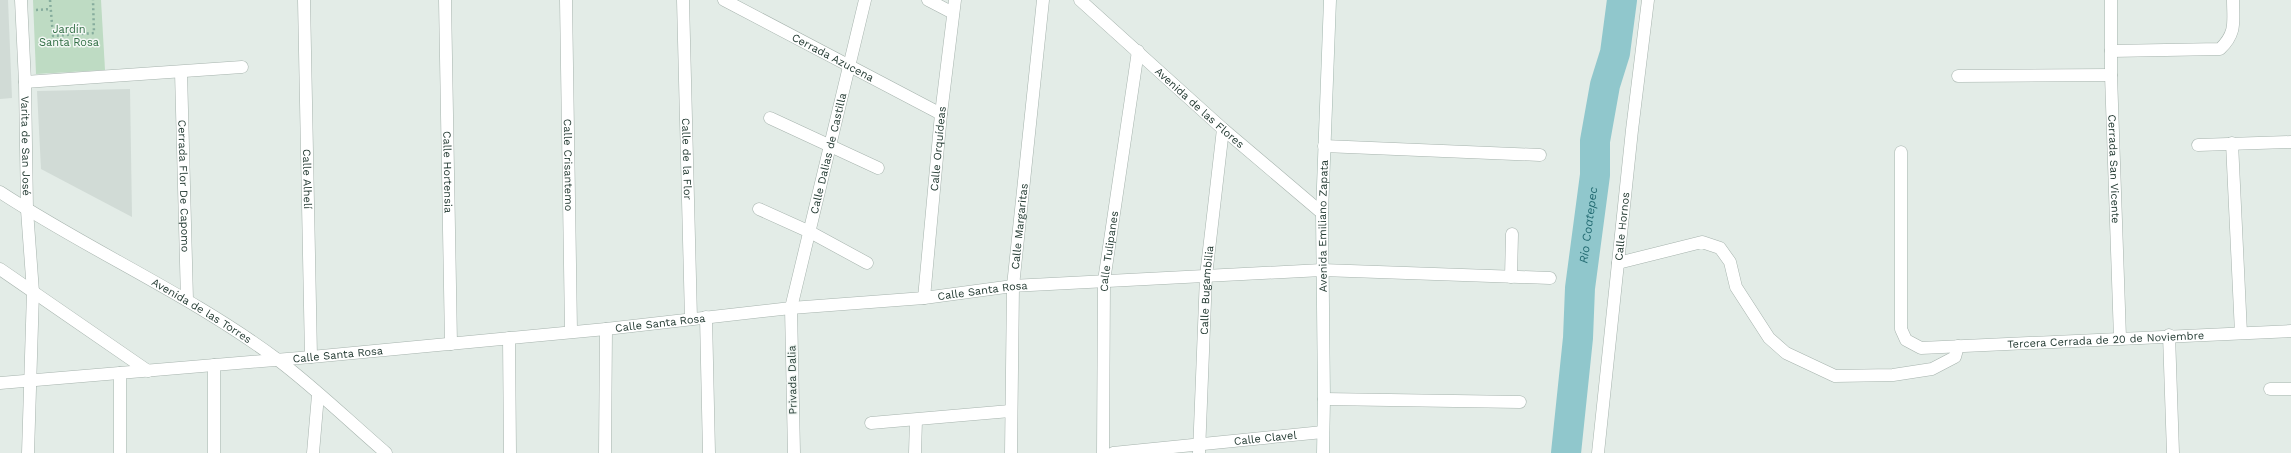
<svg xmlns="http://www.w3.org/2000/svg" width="2291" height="453" font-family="'Work Sans',sans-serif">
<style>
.built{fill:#d1dbd6}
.green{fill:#bedbc3}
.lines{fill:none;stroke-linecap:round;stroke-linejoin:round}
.river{stroke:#90c7cc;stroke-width:30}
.minor-casing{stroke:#a6b3ad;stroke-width:13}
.tertiary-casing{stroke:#a6b3ad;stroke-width:13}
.secondary-casing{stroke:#a2b6ae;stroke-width:13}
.path{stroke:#86ac9d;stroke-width:2.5;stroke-dasharray:2 3;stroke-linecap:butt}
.minor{stroke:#fff;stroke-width:12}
.tertiary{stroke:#fff;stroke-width:12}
.secondary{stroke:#fff;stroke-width:12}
.labels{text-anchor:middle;stroke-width:3;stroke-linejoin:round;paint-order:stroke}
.park-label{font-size:11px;fill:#326f45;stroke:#f3f8f5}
.street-label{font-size:11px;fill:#243b33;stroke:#f3f8f5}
.water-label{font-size:12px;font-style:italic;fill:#236b72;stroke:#f3f8f5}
</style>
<rect width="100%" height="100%" fill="#e3ece7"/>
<g class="built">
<polygon points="0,0 8,0 12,98 0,99"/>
<polygon points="130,89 132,217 41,169 37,91"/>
</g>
<polygon class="green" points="33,0 101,0 105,70 36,74"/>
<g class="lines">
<path class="river" id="s1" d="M1566 453 1578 338 1580 288 1595 175V141L1605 85 1615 53 1622 0"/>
<defs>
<g id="minor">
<path id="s2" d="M21 0 25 82 27 210 33 292 28 453"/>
<path id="s3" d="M304 0 311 357"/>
<path id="s4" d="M445 0 451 344"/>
<path id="s5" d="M566 0 571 331"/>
<path id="s6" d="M683 0 691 319"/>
<path id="s7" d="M724 0 941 114"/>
<polyline points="928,0 953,13"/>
<path id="s8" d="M1080 0 1223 129 1322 213"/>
<path id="s9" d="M2111 0V75L2120 338"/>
<path d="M2111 51 2220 49C2237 33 2233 21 2233 0"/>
<path id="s10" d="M181 72 187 300"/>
<polyline points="1958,76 2111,75"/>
<polyline points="25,82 242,67"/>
<polyline points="770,118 878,168"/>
<polyline points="2232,143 2241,333"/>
<polyline points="2198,145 2291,142"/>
<polyline points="1324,146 1540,155"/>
<path id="s11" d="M1901 152V329L1906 340 1921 348 2291 331"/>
<path id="s12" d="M0 192C90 251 191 295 278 360 315 388 350 422 386 453"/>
<polyline points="759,209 810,232 867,263"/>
<polyline points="1618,263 1702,242 1720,248 1730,262 1736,287 1769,338 1786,353 1835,376 1893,375 1932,369 1955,357 1958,346"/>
<polyline points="0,269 148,371"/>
<polyline points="1511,277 1512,234"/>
<path id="s13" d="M924 298 941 114 955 0"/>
<polyline points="706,317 709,453"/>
<polyline points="2169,335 2173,453"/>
<polyline points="509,338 510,453"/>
<path id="s14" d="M0 383 311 357 606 329 791 308 924 298 1013 286 1322 270 1550 278"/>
<polyline points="2270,389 2291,389"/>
<polyline points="1324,399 1520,402"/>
<polyline points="871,423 1010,411"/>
<polyline points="120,453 120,373"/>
<polyline points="214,453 214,365"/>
<polyline points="313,453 318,395"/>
<polyline points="605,453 606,329"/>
<path id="s15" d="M794 453 791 308 865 0"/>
<polyline points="915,453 916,420"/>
<path id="s16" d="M1011 453 1013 286 1043 0"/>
<path id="s17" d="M1103 453 1104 281 1138 51"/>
<path id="s18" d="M1113 453 1323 432"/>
<path id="s19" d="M1199 453 1206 276 1223 129"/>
</g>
<g id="tertiary">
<path id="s20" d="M1598 453 1632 130 1648 0"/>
</g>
<g id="secondary">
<path id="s21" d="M1323 453 1324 399 1322 213 1330 0"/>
</g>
</defs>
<use href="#minor" class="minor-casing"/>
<use href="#tertiary" class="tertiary-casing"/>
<use href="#secondary" class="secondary-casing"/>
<g class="path">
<polyline points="50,0 53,36 94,33 93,0"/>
<polyline points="36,10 51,9"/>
</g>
<use href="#minor" class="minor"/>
<use href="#tertiary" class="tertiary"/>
<use href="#secondary" class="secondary"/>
</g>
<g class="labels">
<g class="park-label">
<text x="69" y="33">Jardín<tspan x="69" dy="13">Santa Rosa</tspan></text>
</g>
<g class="street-label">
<text dy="4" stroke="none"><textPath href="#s7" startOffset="123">Cerrada Azucena</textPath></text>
<text dy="4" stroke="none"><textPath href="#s8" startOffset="161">Avenida de las Flores</textPath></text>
<text dy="4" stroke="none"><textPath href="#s2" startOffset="146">Varita de San José</textPath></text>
<text dy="4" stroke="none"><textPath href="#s13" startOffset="150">Calle Orquídeas</textPath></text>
<text dy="4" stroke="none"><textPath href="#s15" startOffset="304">Calle Dalias de Castilla</textPath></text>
<text dy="4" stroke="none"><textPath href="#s6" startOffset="159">Calle de la Flor</textPath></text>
<text dy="4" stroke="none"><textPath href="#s5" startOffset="165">Calle Crisantemo</textPath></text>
<text dy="4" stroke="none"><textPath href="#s9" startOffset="169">Cerrada San Vicente</textPath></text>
<text dy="4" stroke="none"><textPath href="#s4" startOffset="172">Calle Hortensia</textPath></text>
<text dy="4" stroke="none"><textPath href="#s3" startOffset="179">Calle Alhelí</textPath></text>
<text dy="4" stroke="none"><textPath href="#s10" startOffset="114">Cerrada Flor De Capomo</textPath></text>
<text dy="4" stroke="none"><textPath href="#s16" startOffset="227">Calle Margaritas</textPath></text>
<text dy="4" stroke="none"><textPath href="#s21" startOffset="227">Avenida Emiliano Zapata</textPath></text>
<text dy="4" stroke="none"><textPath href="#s20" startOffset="228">Calle Hornos</textPath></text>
<text dy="4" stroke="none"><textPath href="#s17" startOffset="202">Calle Tulipanes</textPath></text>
<text dy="4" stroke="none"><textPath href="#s14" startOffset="987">Calle Santa Rosa</textPath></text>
<text dy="4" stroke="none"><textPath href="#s19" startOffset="163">Calle Bugambilia</textPath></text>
<text dy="4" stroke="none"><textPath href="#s12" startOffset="234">Avenida de las Torres</textPath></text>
<text dy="4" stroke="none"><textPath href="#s14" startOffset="663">Calle Santa Rosa</textPath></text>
<text dy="4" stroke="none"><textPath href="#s11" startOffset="391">Tercera Cerrada de 20 de Noviembre</textPath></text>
<text dy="4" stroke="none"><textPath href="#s14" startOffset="339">Calle Santa Rosa</textPath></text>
<text transform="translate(792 380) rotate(-91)" y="4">Privada Dalia</text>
<text dy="4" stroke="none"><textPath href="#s18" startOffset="153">Calle Clavel</textPath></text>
</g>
<g class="water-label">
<text dy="4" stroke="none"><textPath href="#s1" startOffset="229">Rio Coatepec</textPath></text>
</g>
</g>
</svg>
